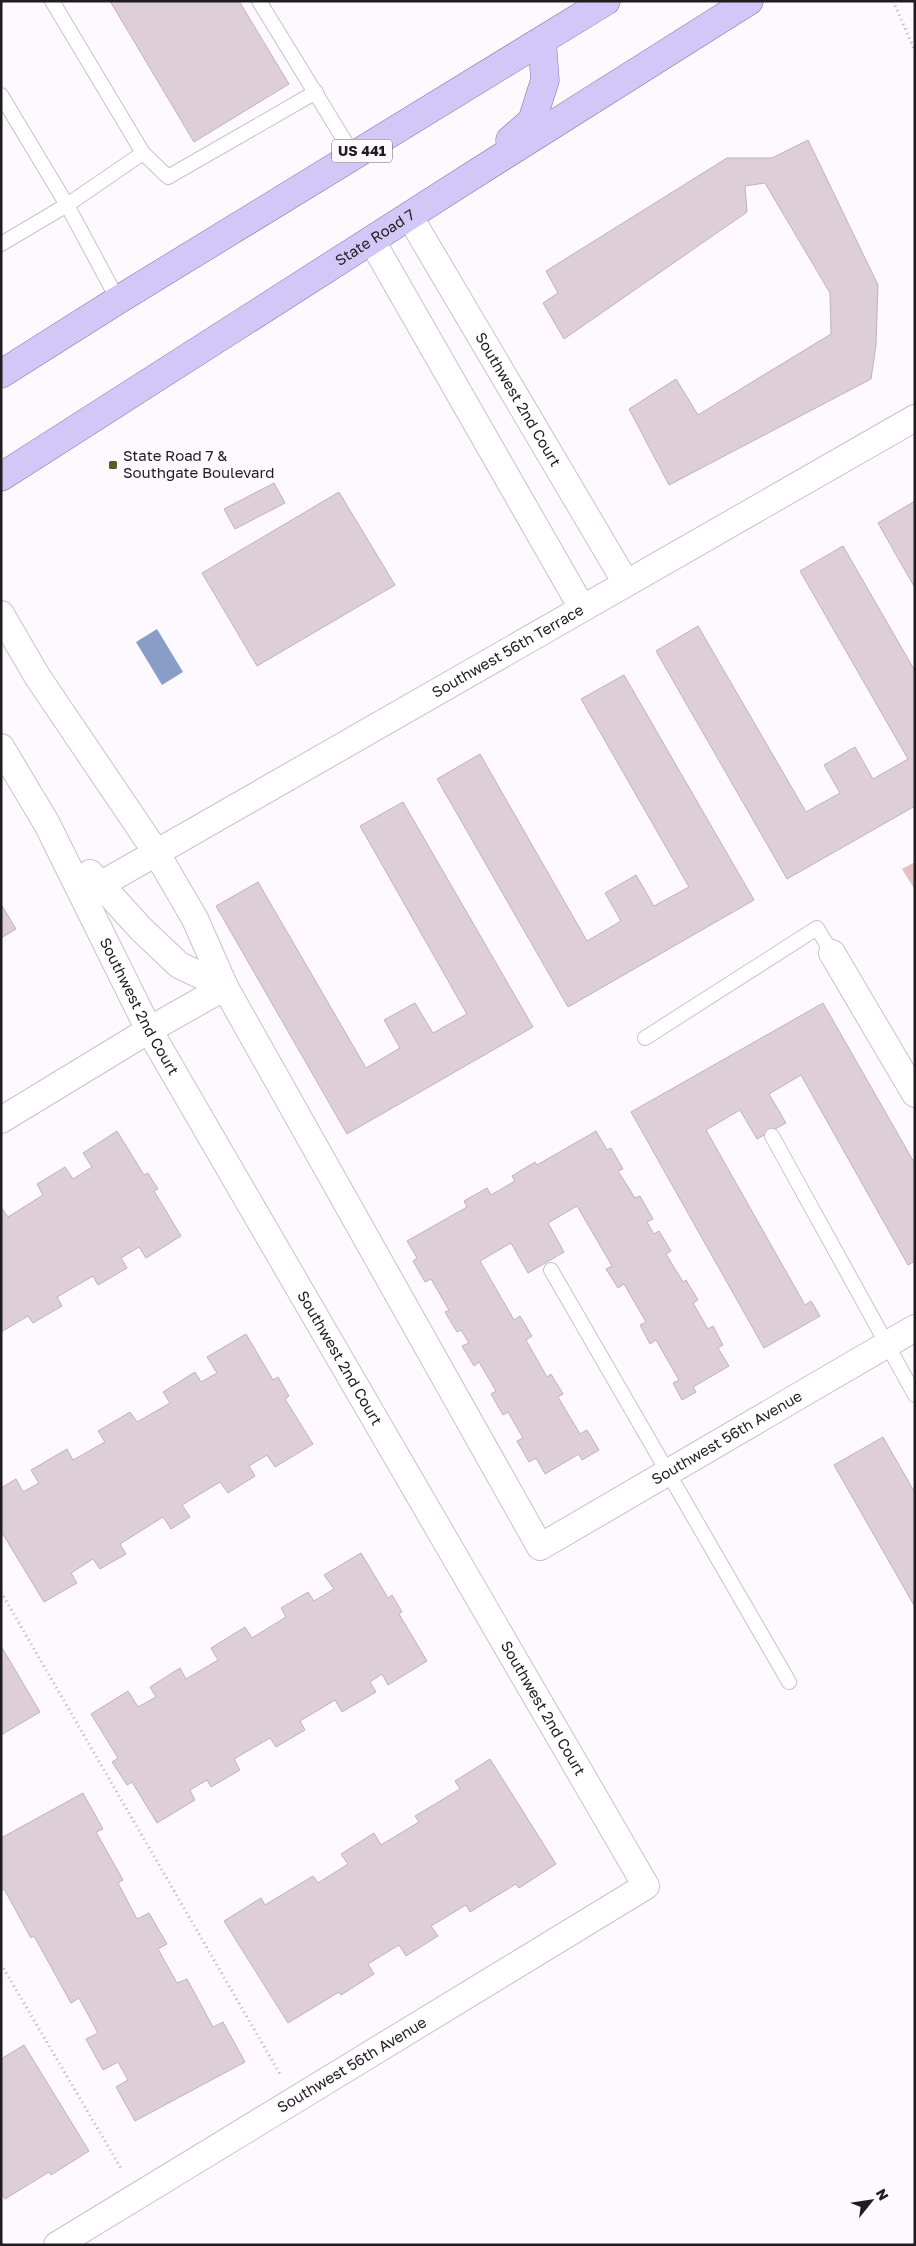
<svg xmlns="http://www.w3.org/2000/svg" width="916" height="2246" font-family="'Golos Text',sans-serif">
<style>
.green{fill:#e5c0c1}
.water{fill:#889dc7}
.building{fill:#deced5;stroke:#c2b2b9}
.lines{fill:none;stroke-linecap:round;stroke-linejoin:round}
.lane-casing{stroke:#cbc0cd;stroke-width:16}
.street-casing{stroke:#cbc0cd;stroke-width:28}
.primary-casing{stroke:#7f75a9;stroke-width:29}
.path{stroke:#b3afb4;stroke-width:3;stroke-dasharray:1 4;stroke-linecap:butt}
.lane{stroke:#fff;stroke-width:14}
.street{stroke:#fff;stroke-width:26}
.primary{stroke:#d1c8f7;stroke-width:28}
.poi-dot{fill:#615925;stroke:#fdf9fe;stroke-width:2}
.labels{text-anchor:middle;stroke-width:4;stroke-linejoin:round;paint-order:stroke}
.shield{fill:#fdf9fe;stroke:#625f63;stroke-width:1}
.shield-label{font-size:14px;font-weight:bold;fill:#201d21}
.street-label{font-size:15px;fill:#201d21;stroke:#fdf9fe}
.poi-label{font-size:15px;fill:#201d21;stroke:#fdf9fe;text-anchor:start}
</style>
<rect width="100%" height="100%" fill="#fdf9fe"/>
<polygon class="green" points="915,862 915,890 902,869"/>
<polygon class="water" points="157,629 183,672 162,685 136,642"/>
<g class="building">
<polygon points="110,1 239,1 289,84 194,142"/>
<polygon points="808,140 878,285 876,345 871,379 669,485 629,409 676,379 698,415 831,334 830,293 765,183 745,186 747,212 564,339 543,303 558,293 546,271 727,158 772,158"/>
<polygon points="274,483 285,503 235,529 224,509"/>
<polygon points="339,492 395,585 257,666 202,573"/>
<polygon points="915,501 915,588 878,523"/>
<polygon points="843,546 915,671 915,806 787,879 656,651 698,626 806,812 840,793 824,765 855,747 873,779 908,759 800,571"/>
<polygon points="624,675 754,900 568,1007 437,779 480,754 587,941 621,921 605,893 636,875 654,906 689,887 581,699"/>
<polygon points="403,802 533,1027 347,1134 216,906 258,882 366,1068 400,1048 384,1020 415,1003 433,1033 467,1014 360,826"/>
<polygon points="1,904 16,929 1,938"/>
<polygon points="823,1003 915,1164 915,1261 908,1265 801,1075 769,1094 786,1123 757,1139 740,1110 706,1130 805,1305 811,1301 820,1316 764,1348 631,1112"/>
<polygon points="117,1131 144,1175 148,1173 158,1189 154,1191 181,1236 146,1258 139,1247 121,1258 127,1268 98,1285 93,1276 57,1297 62,1306 33,1323 28,1316 1,1332 1,1207 8,1217 43,1195 37,1184 65,1167 73,1179 92,1167 83,1153"/>
<polygon points="596,1131 607,1150 611,1148 623,1169 618,1171 635,1198 640,1196 653,1219 647,1222 654,1234 659,1231 671,1251 666,1254 683,1282 686,1280 698,1300 693,1303 708,1329 713,1326 723,1345 718,1348 729,1366 693,1387 696,1392 682,1400 673,1383 679,1380 656,1340 650,1344 640,1325 646,1322 624,1284 618,1288 606,1269 612,1266 577,1206 548,1223 564,1252 528,1273 511,1243 480,1261 514,1320 520,1316 532,1336 526,1340 547,1377 551,1374 563,1394 558,1397 580,1434 587,1430 599,1450 582,1460 579,1454 545,1474 536,1458 529,1462 517,1441 523,1438 508,1412 503,1415 491,1394 496,1391 479,1362 474,1366 462,1346 469,1343 461,1330 457,1332 445,1312 449,1310 431,1279 425,1282 413,1261 417,1258 407,1241 467,1207 464,1201 487,1188 491,1195 515,1181 512,1176 535,1162 537,1165"/>
<polygon points="246,1334 273,1380 278,1377 289,1396 285,1399 313,1444 275,1467 267,1455 249,1466 255,1476 228,1493 220,1482 182,1505 190,1517 171,1529 163,1517 120,1544 126,1554 100,1569 93,1559 71,1573 77,1583 44,1602 1,1531 1,1488 16,1479 23,1492 39,1483 31,1470 67,1449 73,1460 105,1442 98,1431 130,1412 137,1422 170,1403 163,1392 195,1372 201,1382 217,1373 207,1357"/>
<polygon points="883,1437 915,1493 915,1607 834,1465"/>
<polygon points="361,1553 388,1598 392,1595 402,1612 399,1614 427,1661 388,1685 382,1674 370,1682 376,1692 342,1712 335,1700 300,1721 305,1730 276,1747 270,1738 234,1759 240,1770 211,1787 207,1780 190,1790 195,1800 157,1823 132,1782 127,1785 112,1762 118,1758 91,1714 128,1691 138,1707 156,1697 150,1687 180,1668 186,1679 218,1660 211,1648 245,1627 252,1638 286,1617 281,1608 308,1592 314,1601 334,1589 324,1575"/>
<polygon points="1,1646 40,1712 1,1735"/>
<polygon points="490,1759 556,1864 519,1888 516,1884 470,1912 466,1905 431,1926 438,1936 406,1956 399,1945 368,1964 374,1974 341,1995 339,1992 288,2023 224,1921 261,1898 265,1905 313,1876 318,1883 348,1864 341,1854 374,1833 381,1845 419,1822 415,1816 460,1789 455,1781"/>
<polygon points="83,1793 103,1829 96,1832 123,1880 118,1883 137,1919 149,1913 167,1944 158,1949 177,1983 187,1979 213,2027 223,2022 245,2062 135,2121 116,2087 128,2080 118,2062 103,2070 86,2039 98,2033 79,1998 71,2003 34,1936 31,1938 4,1889 1,1891 1,1838"/>
<polygon points="24,2045 89,2151 51,2175 49,2172 5,2199 1,2193 1,2059"/>
</g>
<g class="lines">
<defs>
<g id="lane">
<polyline points="259,1 354,156"/>
<polyline points="1,95 67,205 118,300"/>
<polyline points="143,153 168,177 316,92"/>
<polyline points="1,244 67,205 143,153 52,1"/>
<polyline points="645,1038 817,928 832,953"/>
<polyline points="772,1136 915,1395"/>
<polyline points="551,1270 789,1682"/>
</g>
<g id="street">
<path id="s1" d="M410 217 626 583"/>
<polyline points="372,241 582,608"/>
<path id="s2" d="M1 614 37 676 156 852 195 919 225 987 540 1547 915 1328"/>
<path id="s3" d="M1 747 47 824 149 1030 646 1886 57 2245"/>
<polyline points="90,873 141,929 179,965 225,987"/>
<path id="s4" d="M100 885 915 418"/>
<polyline points="832,953 915,1094"/>
<polyline points="1,1120 149,1030 225,987"/>
</g>
<g id="primary">
<polyline points="510,140 532,121 545,80 542,41"/>
<polyline points="1,374 118,300 606,1"/>
<path id="s5" d="M1 477 470 177 749 1"/>
</g>
</defs>
<use href="#lane" class="lane-casing"/>
<use href="#street" class="street-casing"/>
<use href="#primary" class="primary-casing"/>
<g class="path">
<polyline points="893,1 915,51"/>
<polyline points="1,1592 280,2074"/>
<polyline points="1,1964 122,2170"/>
</g>
<use href="#lane" class="lane"/>
<use href="#street" class="street"/>
<use href="#primary" class="primary"/>
</g>
<rect class="poi-dot" x="108" y="460" width="10" height="10" rx="2.5"/>
<g class="labels">
<rect class="shield" x="332" y="139.5" width="60" height="23" rx="4"/>
<g class="shield-label">
<text x="362" y="156">US 441</text>
</g>
<g class="street-label">
<text dy="5" stroke="none"><textPath href="#s5" startOffset="444">State Road 7</textPath></text>
<text dy="5" stroke="none"><textPath href="#s1" startOffset="212">Southwest 2nd Court</textPath></text>
<text dy="5" stroke="none"><textPath href="#s4" startOffset="470">Southwest 56th Terrace</textPath></text>
<text dy="5" stroke="none"><textPath href="#s3" startOffset="294">Southwest 2nd Court</textPath></text>
<text dy="5" stroke="none"><textPath href="#s3" startOffset="699">Southwest 2nd Court</textPath></text>
<text dy="5" stroke="none"><textPath href="#s2" startOffset="1295">Southwest 56th Avenue</textPath></text>
<text dy="5" stroke="none"><textPath href="#s3" startOffset="1104">Southwest 2nd Court</textPath></text>
<text transform="translate(352 2065) rotate(-31)" y="5">Southwest 56th Avenue</text>
</g>
<g class="poi-label">
<text x="123" y="461">State Road 7 &amp;<tspan x="123" dy="17">Southgate Boulevard</tspan></text>
</g>
</g>
<rect width="916" height="2246" fill="none" stroke="#201d21" stroke-width="5"/>
<g transform="translate(871 2201) rotate(60)" stroke="#fdf9fe" stroke-width="4" paint-order="stroke">
<path d="M0-4L9 19L0 12L-9 19Z" fill="#201d21"/>
<text y="-8" font-size="14" font-weight="bold" text-anchor="middle" fill="#201d21">N</text>
</g>
</svg>
